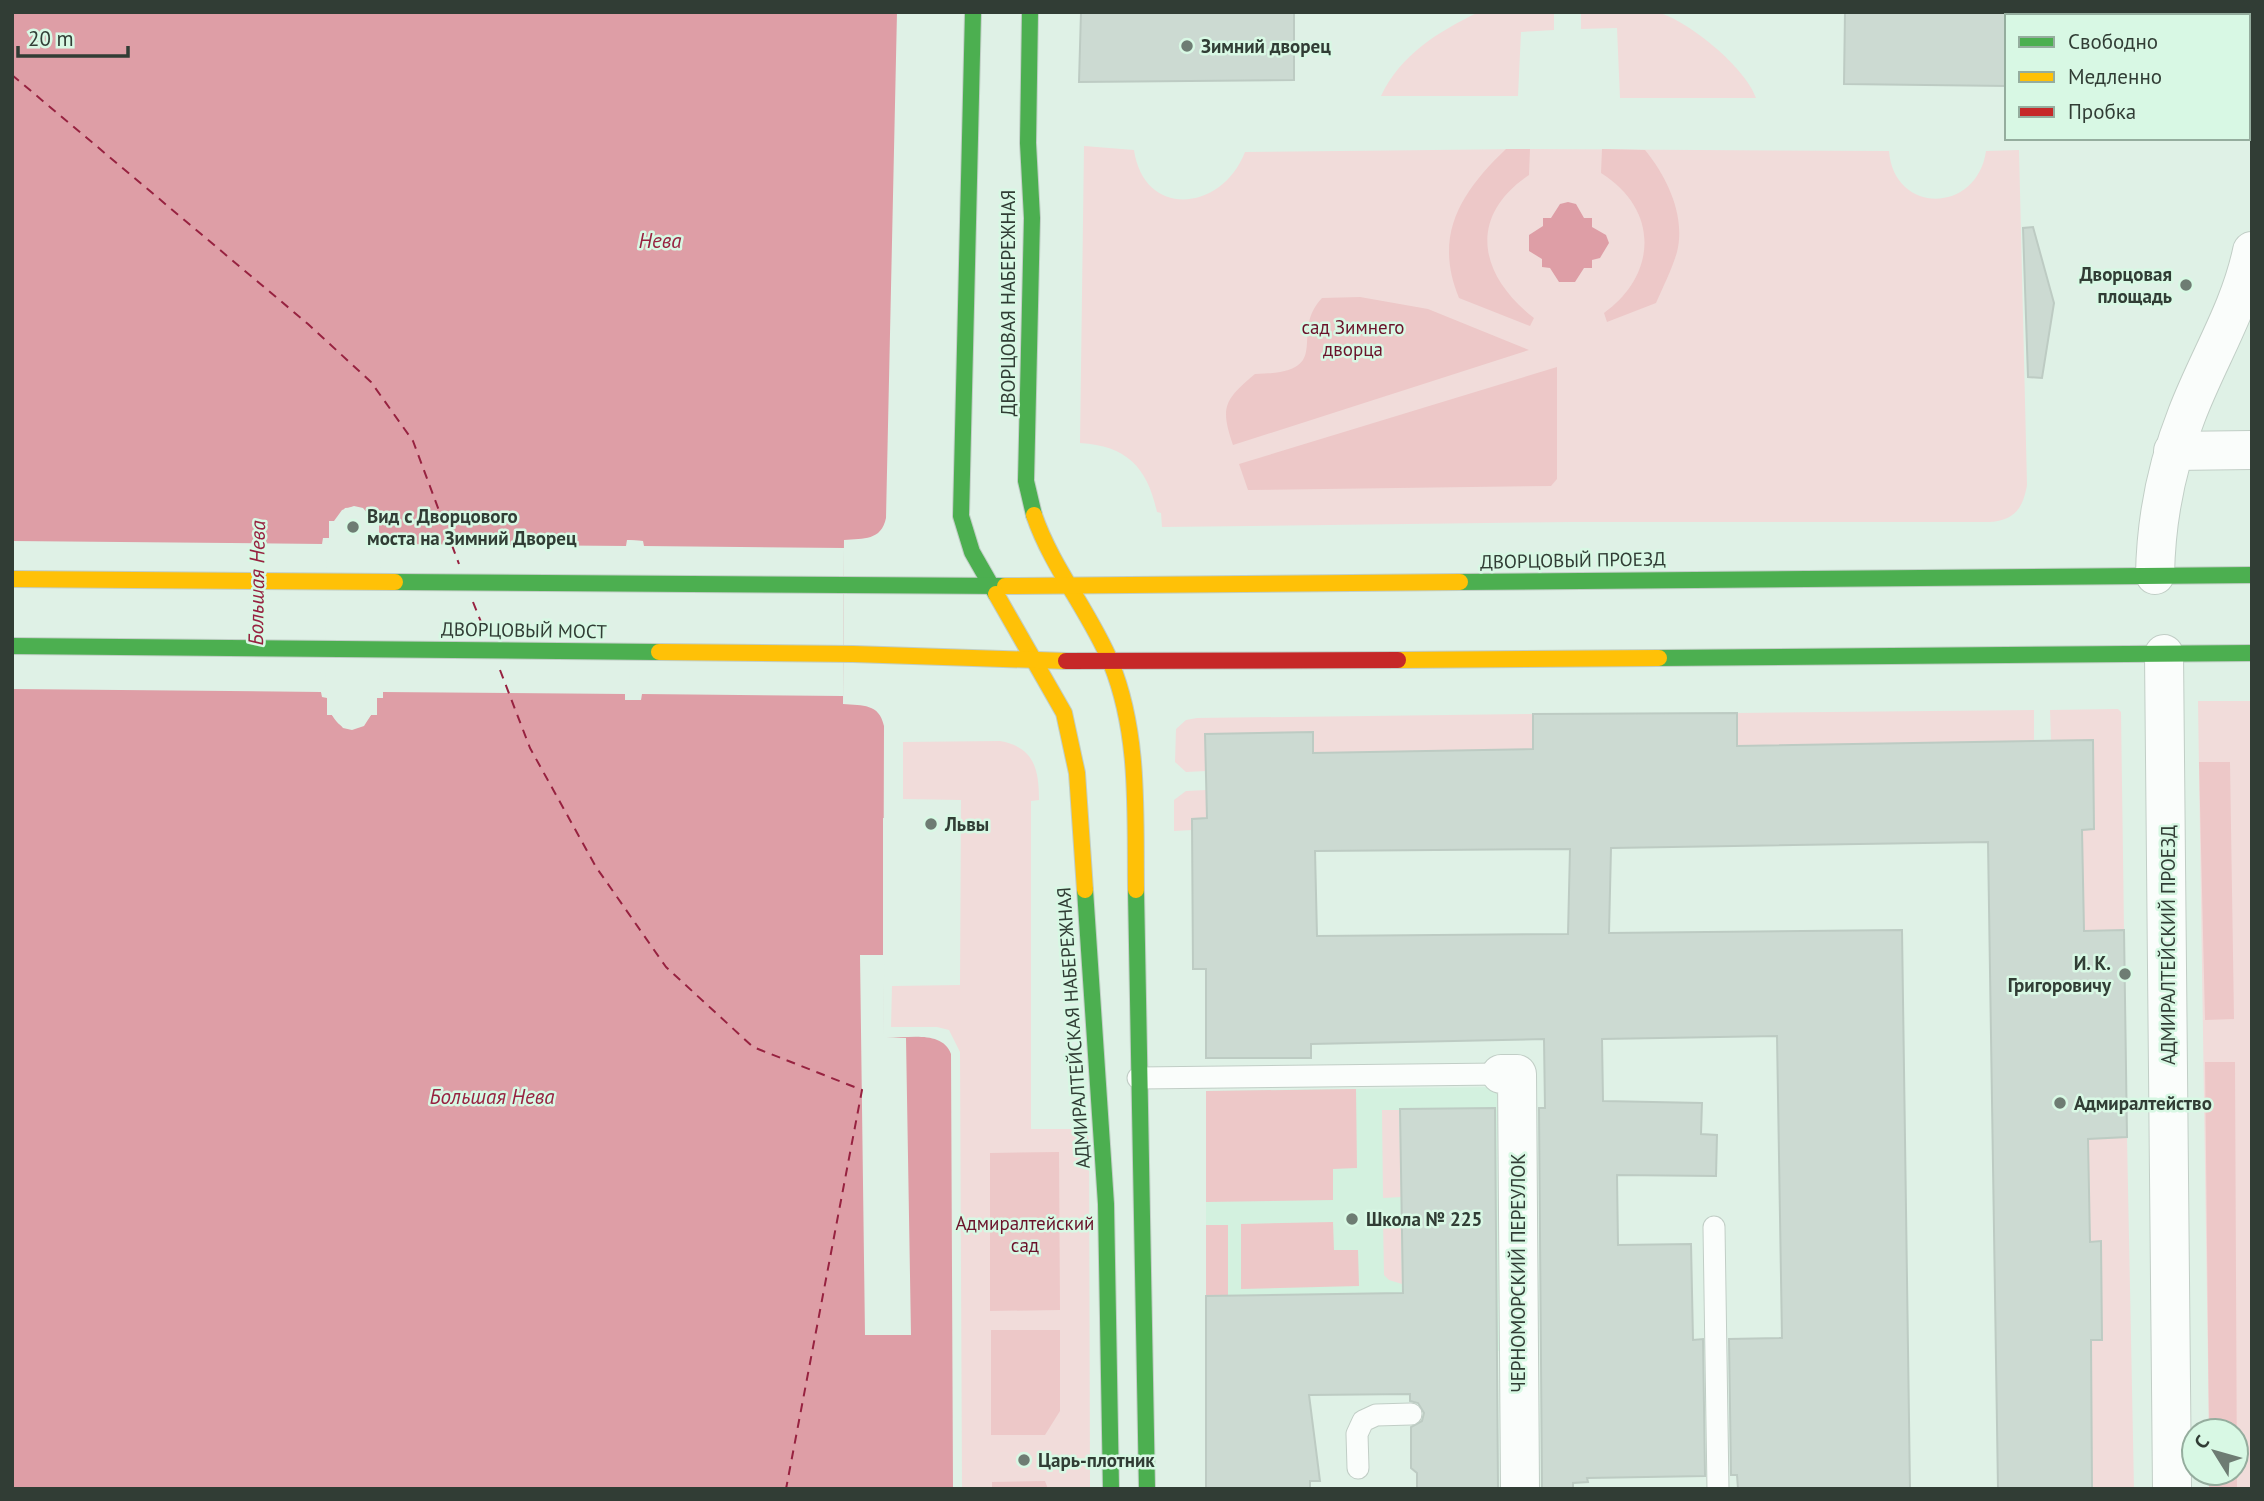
<svg xmlns="http://www.w3.org/2000/svg" width="2264" height="1501" font-family="'PT Sans',sans-serif">
<style>
.built{fill:#d3f1df}
.green{fill:#f1dcda}
.forest{fill:#edc8c8}
.water{fill:#de9ea6;fill-rule:evenodd}
.pier{fill:#dff1e6;fill-rule:evenodd}
.lines{fill:none;stroke-linecap:round;stroke-linejoin:round}
.ferry{stroke:#972240;stroke-width:2;stroke-dasharray:9 7;stroke-linecap:butt}
.building{fill:#ccdad2;stroke:#bdcbc3;stroke-width:2;fill-rule:evenodd}
.lane-casing{stroke:#c1cec6;stroke-width:23}
.street-casing{stroke:#c1cec6;stroke-width:40}
.fast-casing{stroke:#c1cec6;stroke-width:18}
.slow-casing{stroke:#c1cec6;stroke-width:18}
.jam-casing{stroke:#c1cec6;stroke-width:18}
.lane{stroke:#fafdfb;stroke-width:21}
.street{stroke:#fafdfb;stroke-width:38}
.fast{stroke:#4caf50;stroke-width:16}
.slow{stroke:#ffc107;stroke-width:16}
.jam{stroke:#c62828;stroke-width:16}
.poi-dot{fill:#6e7c73;stroke:#d8f8e4;stroke-width:2.5}
.labels{text-anchor:middle;stroke-width:5;stroke-linejoin:round;paint-order:stroke}
.poi-label{font-size:19px;font-weight:bold;fill:#313d35;stroke:#d8f8e4;text-anchor:start}
.street-label{font-size:19px;fill:#313d35;stroke:#d8f8e4}
.park-label{font-size:19px;fill:#6a122a;stroke:#d8f8e4}
.water-label{font-size:21px;font-style:italic;fill:#972240;stroke:#d8f8e4}
</style>
<rect width="100%" height="100%" fill="#dff1e6"/>
<polygon class="built" points="1497,1087 1499,1351 1206,1354 1206,1091"/>
<g class="green">
<path d="M1479 12H1554V30L1521 32 1518 96H1381C1400 55 1439 31 1479 12Z"/>
<path d="M1581 12C1604 12 1633 7 1656 12 1687 19 1746 68 1756 98H1620L1617 28 1581 29Z"/>
<path d="M1084 146 1134 150C1144 219 1222 212 1245 152L1530 149 1889 151C1894 215 1977 214 1986 151L2019 150 2027 485C2023 508 2015 520 1990 522H1573L1162 527 1161 513 1157 512C1147 467 1127 446 1080 443Z"/>
<polygon points="2198,701 2252,701 2252,1489 2209,1489 2209,1473 2236,1473 2236,1431 2209,1431"/>
<polygon points="2118,709 2121,712 2124,930 2084,931 2082,830 2094,828 2093,741 2051,741 2050,710"/>
<polygon points="2034,710 2034,741 1737,746 1737,713"/>
<polygon points="1533,714 1533,749 1313,753 1312,732 1206,734 1206,771 1186,772 1175,762 1176,729 1186,720 1197,718"/>
<path d="M1000 741C1034 747 1039 769 1039 800L1031 801V1129H1079L1086 1132 1089 1139 1090 1489H962L960 1052 949 1030 937 1027H891L892 986 960 985 961 800 903 799V742Z"/>
<polygon points="1206,790 1206,818 1192,819 1192,830 1174,831 1174,800 1186,791"/>
<polygon points="1382,1110 1399,1110 1401,1197 1383,1198"/>
<polygon points="2127,1137 2134,1489 2092,1489 2091,1340 2102,1339 2101,1242 2090,1242 2088,1139"/>
<polygon points="1383,1220 1401,1220 1402,1284 1389,1280 1384,1275"/>
</g>
<g class="forest">
<path d="M1506 149H1530L1529 175C1466 218 1480 276 1534 318L1530 326 1459 298C1433 235 1461 192 1506 149Z"/>
<path d="M1602 149 1645 150C1667 177 1686 216 1677 252 1672 269 1663 287 1656 303L1607 322 1604 313C1658 274 1659 209 1601 173Z"/>
<path d="M1360 297 1428 309 1529 350 1233 445C1220 407 1224 400 1255 374 1338 373 1287 335 1322 298Z"/>
<polygon points="1557,367 1557,479 1551,486 1248,490 1239,464"/>
<polygon points="2199,762 2230,762 2234,1019 2205,1020"/>
<polygon points="2205,1062 2235,1062 2237,1489 2209,1489 2209,1473 2236,1473 2236,1431 2209,1431"/>
<polygon points="1356,1089 1357,1168 1333,1169 1333,1200 1206,1202 1206,1091"/>
<polygon points="1059,1152 1060,1310 990,1311 990,1153"/>
<polygon points="1333,1222 1334,1250 1358,1250 1359,1286 1241,1289 1241,1224"/>
<rect x="1206" y="1225" width="22" height="70"/>
<polygon points="991,1330 1060,1330 1060,1411 1045,1435 991,1435"/>
<polygon points="1045,1481 1048,1489 992,1489 992,1482"/>
</g>
<g class="water">
<path d="M12 12H897L886 518C881 541 864 538 844 540L843 704C863 706 879 703 884 726L883 1038C904 1039 942 1029 951 1054L953 1489H12ZM358 507 373 521 379 522V539L384 538 382 698H377L376 715H371C360 731 343 735 332 715L327 714V697L321 692 324 538H329V521H335L345 508ZM627 540 643 541 641 700 625 699Z"/>
<polygon points="1568,202 1576,204 1584,218 1592,218 1592,227 1606,235 1609,243 1600,258 1592,260 1592,268 1584,268 1575,282 1559,282 1550,268 1542,267 1542,259 1529,251 1529,235 1543,226 1543,218 1551,218 1560,204"/>
</g>
<g class="pier">
<path d="M354 506 363 508 374 521H379V538H384L385 544 626 546 627 540 643 541 644 546 844 548 843 696 642 694 641 700H625V694L383 692V698H377V715H371L364 726 352 730 343 728 332 715H327V698L322 697 321 692 12 689V541L322 544 323 538H329V521H334L342 510ZM358 510 375 525V540L381 542 379 694 373 696V711L362 723 352 726 342 722 331 711V696L325 694 327 542 332 539V524H337L341 515ZM630 544H640L638 696H629Z"/>
<polygon points="883,818 887,818 883,1038 906,1038 911,1335 865,1335 860,955 883,955"/>
</g>
<g class="lines">
<g class="ferry">
<polyline points="12,75 308,324 371,382 413,441 459,564"/>
<polyline points="473,602 485,632"/>
<polyline points="500,670 530,748 596,867 666,967 753,1047 862,1090 786,1489"/>
</g>
</g>
<g class="building">
<polygon points="1081,12 1294,12 1294,80 1079,82"/>
<polygon points="1845,12 2007,12 2007,86 1844,84"/>
<polygon points="2033,227 2054,303 2042,378 2028,377 2023,228"/>
<path d="M1737 713V746L2093 740 2094 829 2082 830 2084 931 2124 930 2127 1137 2088 1139 2090 1242 2101 1241 2102 1340H2091L2092 1489H1998L1988 842 1611 848 1609 933 1902 930 1910 1489H1738L1737 1475H1731L1729 1339 1782 1338 1777 1036 1602 1039 1603 1101 1702 1103 1701 1134 1717 1135 1716 1176 1617 1175 1618 1245 1691 1244 1693 1340 1703 1339 1705 1476 1587 1478 1588 1482 1573 1483V1489H1542L1539 1108H1545L1544 1039 1311 1044V1058H1206V969H1193L1192 819 1207 818 1205 734 1313 732V753L1533 749V714ZM1570 849 1568 934 1317 936 1315 851Z"/>
<polygon points="1495,1108 1498,1489 1417,1489 1417,1473 1411,1468 1411,1427 1422,1421 1424,1413 1418,1403 1410,1401 1410,1394 1309,1395 1320,1481 1310,1481 1310,1489 1206,1489 1206,1296 1403,1293 1400,1109"/>
</g>
<g class="lines">
<defs>
<g id="lane">
<polyline points="1138,1078 1501,1074"/>
<polyline points="1714,1227 1718,1489"/>
<polyline points="1358,1468 1357,1434 1363,1421 1376,1415 1411,1414"/>
</g>
<g id="street">
<polyline points="2173,451 2252,450"/>
<path d="M2155 575C2156 518 2166 467 2187 414 2208 359 2240 309 2252 251"/>
<polyline points="2164,654 2172,1489"/>
<polyline points="1501,1074 1517,1074 1520,1489"/>
</g>
<g id="fast">
<polyline points="973,12 961,516 972,552 996,594"/>
<polyline points="1030,12 1028,143 1032,218 1026,481 1034,515"/>
<polyline points="395,582 1005,586"/>
<polyline points="1460,582 2252,575"/>
<polyline points="12,646 659,652"/>
<polyline points="1659,658 2252,653"/>
<polyline points="1085,890 1106,1204 1111,1489"/>
<polyline points="1136,890 1147,1489"/>
</g>
<g id="slow">
<path d="M1034 515C1052 568 1090 612 1111 663 1140 735 1135 813 1136 890"/>
<polyline points="12,579 395,582"/>
<polyline points="1005,586 1460,582"/>
<polyline points="996,594 1064,713 1077,773 1085,890"/>
<polyline points="659,652 853,654 1066,661"/>
<polyline points="1398,660 1659,658"/>
</g>
<polyline id="jam" points="1066,661 1398,660"/>
</defs>
<use href="#lane" class="lane-casing"/>
<use href="#street" class="street-casing"/>
<use href="#fast" class="fast-casing"/>
<use href="#slow" class="slow-casing"/>
<use href="#jam" class="jam-casing"/>
<use href="#lane" class="lane"/>
<use href="#street" class="street"/>
<use href="#fast" class="fast"/>
<use href="#slow" class="slow"/>
<use href="#jam" class="jam"/>
</g>
<g class="poi-dot">
<circle cx="1187" cy="46" r="7"/>
<circle cx="2186" cy="285" r="7"/>
<circle cx="353" cy="527" r="7"/>
<circle cx="931" cy="824" r="7"/>
<circle cx="2125" cy="974" r="7"/>
<circle cx="2060" cy="1103" r="7"/>
<circle cx="1352" cy="1219" r="7"/>
<circle cx="1024" cy="1460" r="7"/>
</g>
<g class="labels">
<g class="poi-label">
<text x="1201" y="53">Зимний дворец</text>
<text x="2172" y="281" text-anchor="end">Дворцовая<tspan x="2172" dy="22">площадь</tspan></text>
<text x="367" y="523">Вид с Дворцового<tspan x="367" dy="22">моста на Зимний Дворец</tspan></text>
<text x="945" y="831">Львы</text>
<text x="2111" y="970" text-anchor="end">И. К.<tspan x="2111" dy="22">Григоровичу</tspan></text>
<text x="2074" y="1110">Адмиралтейство</text>
<text x="1366" y="1226">Школа № 225</text>
<text x="1038" y="1467">Царь-плотник</text>
</g>
<g class="street-label">
<text transform="translate(1008 303) rotate(-90)" y="7">ДВОРЦОВАЯ НАБЕРЕЖНАЯ</text>
<text transform="translate(1573 560) rotate(-1)" y="7">ДВОРЦОВЫЙ ПРОЕЗД</text>
<text transform="translate(524 630) rotate(1)" y="7">ДВОРЦОВЫЙ МОСТ</text>
<text transform="translate(2168 945) rotate(-90)" y="7">АДМИРАЛТЕЙСКИЙ ПРОЕЗД</text>
<text transform="translate(1073 1028) rotate(-94)" y="7">АДМИРАЛТЕЙСКАЯ НАБЕРЕЖНАЯ</text>
<text transform="translate(1518 1273) rotate(-90)" y="7">ЧЕРНОМОРСКИЙ ПЕРЕУЛОК</text>
</g>
<g class="park-label">
<text x="1353" y="334">сад Зимнего<tspan x="1353" dy="22">дворца</tspan></text>
<text x="1025" y="1230">Адмиралтейский<tspan x="1025" dy="22">сад</tspan></text>
</g>
<g class="water-label">
<text x="660" y="248">Нева</text>
<text transform="translate(257 583) rotate(-89)" y="7">Большая Нева</text>
<text x="492" y="1104">Большая Нева</text>
</g>
</g>
<rect width="2264" height="1501" fill="none" stroke="#313d35" stroke-width="28"/>
<rect x="2005" y="14" width="245" height="126" fill="#d8f8e4" stroke="#95ad9e" stroke-width="2"/>
<rect x="2019" y="37" width="35" height="10" fill="#4caf50" stroke="#95ad9e" stroke-width="2"/>
<text x="2068" y="49" font-size="21" fill="#313d35">Свободно</text>
<rect x="2019" y="72" width="35" height="10" fill="#ffc107" stroke="#95ad9e" stroke-width="2"/>
<text x="2068" y="84" font-size="21" fill="#313d35">Медленно</text>
<rect x="2019" y="107" width="35" height="10" fill="#c62828" stroke="#95ad9e" stroke-width="2"/>
<text x="2068" y="119" font-size="21" fill="#313d35">Пробка</text>
<g transform="translate(2215 1452) rotate(307)"><circle r="33" fill="#d8f8e4" stroke="#95ad9e" stroke-width="2"/>
<path d="M0-5L12 26L0 18L-12 26Z" fill="#6e7c73"/>
<text y="-10" font-size="19" font-weight="bold" text-anchor="middle" fill="#313d35">С</text>
</g>
<path d="M18 46v10h110v-10" fill="none" stroke="#313d35" stroke-width="3.5"/>
<text x="28" y="46" font-size="21" fill="#313d35" stroke="#d8f8e4" stroke-width="5" paint-order="stroke">20 m</text>
</svg>
